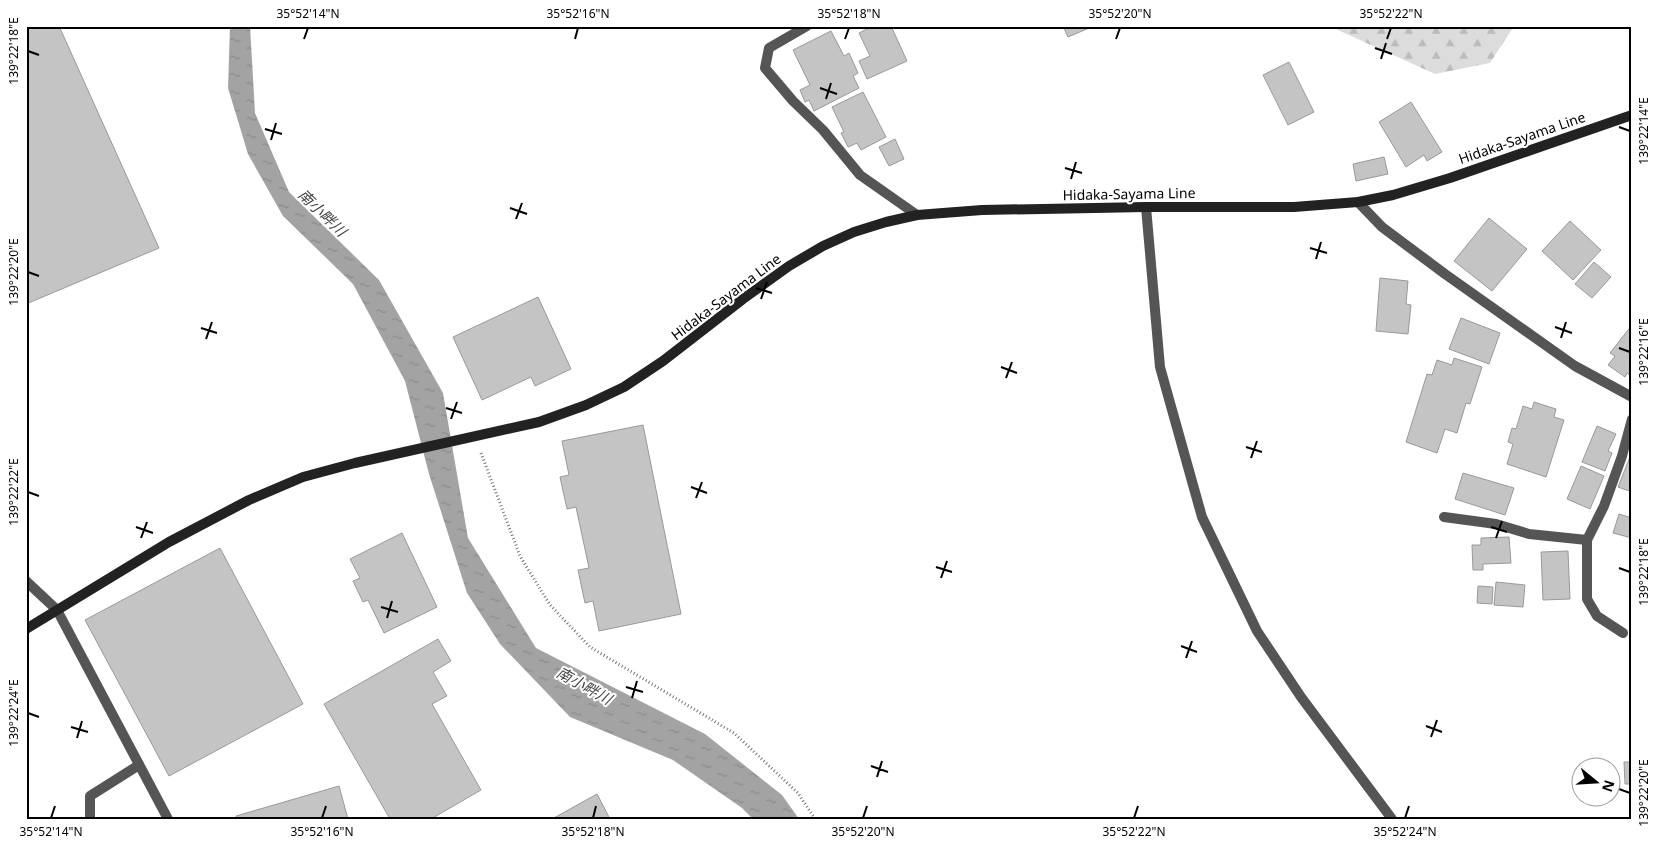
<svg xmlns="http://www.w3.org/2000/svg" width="1658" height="845" font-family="'Noto Sans','Noto Sans JP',sans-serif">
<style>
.forest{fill:url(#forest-firs)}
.water{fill:url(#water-ripples)}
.building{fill:#c4c4c4;stroke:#999}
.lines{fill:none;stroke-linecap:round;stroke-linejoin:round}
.path{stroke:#777;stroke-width:3;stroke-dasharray:1 2.5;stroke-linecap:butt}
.lane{stroke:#555;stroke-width:10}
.street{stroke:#555;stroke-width:10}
.secondary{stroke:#222;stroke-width:10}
.ticks{fill:none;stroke:#000;stroke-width:2}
.labels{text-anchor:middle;stroke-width:4;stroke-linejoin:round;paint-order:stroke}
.street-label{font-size:14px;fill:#000;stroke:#fff}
.water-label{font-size:15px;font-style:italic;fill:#444;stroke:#fff}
.neatline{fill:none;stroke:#000;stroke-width:2}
.ticks-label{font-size:12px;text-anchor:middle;fill:#000}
</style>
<defs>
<pattern id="forest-firs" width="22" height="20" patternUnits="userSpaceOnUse" patternTransform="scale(1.25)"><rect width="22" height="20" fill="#dcdcdc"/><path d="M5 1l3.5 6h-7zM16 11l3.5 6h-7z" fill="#bbb"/></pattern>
<pattern id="water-ripples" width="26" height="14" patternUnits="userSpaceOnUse" patternTransform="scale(1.25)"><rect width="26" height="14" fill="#a3a3a3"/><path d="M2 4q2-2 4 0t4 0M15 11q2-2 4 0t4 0" fill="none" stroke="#8b8b8b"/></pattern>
</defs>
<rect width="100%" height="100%" fill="#fff"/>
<polygon class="forest" points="1329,26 1514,26 1490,63 1435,74"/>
<polygon class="water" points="230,26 250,26 255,113 289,192 379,280 443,393 468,538 536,648 705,734 782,795 799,819 753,819 742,808 673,760 570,717 500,644 467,593 429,474 405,381 353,284 283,216 248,154 228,88"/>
<g class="building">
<polygon points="26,26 59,26 159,248 26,304"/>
<polygon points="873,26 891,26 907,61 867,79 859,61 870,56 859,33"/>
<polygon points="1063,26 1094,26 1068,37"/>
<polygon points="831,31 844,56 849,53 858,73 853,76 859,88 814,111 809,100 805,102 800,90 810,85 793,50"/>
<polygon points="1289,62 1314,112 1288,125 1263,75"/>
<polygon points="863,92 886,137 861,150 857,143 848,147 841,133 844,132 832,107"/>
<polygon points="1411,102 1442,152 1427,161 1424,155 1406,167 1379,122"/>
<polygon points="895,139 904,159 889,166 879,147"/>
<polygon points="1384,157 1388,174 1356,181 1353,164"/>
<polygon points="1489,218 1527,249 1492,291 1454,261"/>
<polygon points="1570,221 1601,250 1573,280 1542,251"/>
<polygon points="1594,262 1611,277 1592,298 1575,284"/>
<polygon points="1380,278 1408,281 1406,304 1411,305 1408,334 1376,331"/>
<polygon points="538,297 571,369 535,386 531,377 482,400 453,337"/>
<polygon points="1461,318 1500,333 1489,364 1449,349"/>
<polygon points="1632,325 1632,377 1627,373 1625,377 1608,365 1615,356 1610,353"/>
<polygon points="1454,358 1482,367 1470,404 1466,403 1457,433 1445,429 1437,453 1406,442 1427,374 1432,375 1437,360 1452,365"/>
<polygon points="1534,402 1556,409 1554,417 1564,420 1546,477 1507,464 1513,444 1508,442 1512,428 1516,429 1523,406 1532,409"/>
<polygon points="643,425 681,614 599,631 593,601 585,603 578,570 589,568 576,507 567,509 560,477 569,475 562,441"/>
<polygon points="1597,426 1616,434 1608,451 1612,453 1605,471 1582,462"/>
<polygon points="1630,457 1632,457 1632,492 1618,487"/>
<polygon points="1581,466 1604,476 1590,509 1567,499"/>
<polygon points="1463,473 1514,488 1505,515 1455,499"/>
<polygon points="1619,514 1632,518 1632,538 1613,533"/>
<polygon points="402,533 437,607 384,633 368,600 363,602 353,581 360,578 350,559"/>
<polygon points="1509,537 1511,563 1483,564 1483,570 1473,570 1472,545 1481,545 1481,538"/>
<polygon points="220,548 303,704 169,776 85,620"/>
<polygon points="1568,551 1570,599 1543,600 1541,552"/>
<polygon points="1496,582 1525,585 1523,607 1494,605"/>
<polygon points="1478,586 1493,587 1492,604 1477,603"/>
<polygon points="438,639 451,661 433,672 447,696 432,704 481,790 431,819 390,819 324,704"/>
<polygon points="1624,762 1632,762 1632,784 1625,784"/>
<polygon points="339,786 348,819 237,819 236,816"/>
<polygon points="597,794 610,819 552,819"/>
</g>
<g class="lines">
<polyline class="path" points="481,453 520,556 550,605 590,647 734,733 798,793 815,819"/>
<g class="lane">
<polyline points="1444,517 1496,524 1529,534 1587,540"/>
<polyline points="1623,633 1597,616 1587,599 1587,540 1604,506 1622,456 1632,419"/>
<polyline points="90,819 90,796 139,765"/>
</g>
<g class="street">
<polyline points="807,26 769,48 765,68 793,101 823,130 860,175 917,215"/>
<polyline points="1358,202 1382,227 1445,274 1575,366 1632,397"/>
<polyline points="1146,207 1160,367 1202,517 1257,631 1301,697 1392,819"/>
<polyline points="26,581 57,610 168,819"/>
</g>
<polyline class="secondary" points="26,629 169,542 249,500 303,477 355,463 539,422 586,405 624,387 663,361 743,299 789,266 823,246 854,232 886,222 917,215 982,210 1146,207 1294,207 1358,202 1393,195 1450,178 1632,115"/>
</g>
<path class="ticks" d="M304 39 308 28M575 39 578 28M845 39 849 28M1116 39 1120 28M1387 39 1391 28M1375 48 1392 54M28 51 39 55M1381 59 1386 43M820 88 837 94M826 99 831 83M1619 127 1630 131M265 129 282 134M271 140 276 123M1065 168 1082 173M1071 179 1076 162M510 208 527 214M516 219 522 203M1310 248 1327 253M1316 259 1321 242M28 272 39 276M756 288 772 293M761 299 767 282M1555 327 1572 333M201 328 217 333M1561 338 1566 322M206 339 212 322M1619 348 1630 352M1001 367 1017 373M1006 378 1012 362M446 408 462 413M451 419 457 402M1246 447 1262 452M1251 458 1257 441M691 487 707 493M28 492 39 496M696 498 702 482M136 527 153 533M1491 527 1507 532M141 538 147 522M1496 538 1502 521M936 567 952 572M1619 568 1630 572M941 578 947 561M381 607 398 612M387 618 392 601M1181 646 1197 652M1186 658 1192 641M626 687 643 692M632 698 637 681M28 713 39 717M1426 726 1442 732M71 727 88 732M1431 737 1437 720M77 738 82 721M871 766 888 772M877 777 882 761M1619 789 1630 793M51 818 55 806M322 818 326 806M593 818 596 806M863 818 867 806M1134 818 1138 806M1405 818 1409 806"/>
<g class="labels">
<g class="street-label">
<text transform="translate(1522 138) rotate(-19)" y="5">Hidaka-Sayama Line</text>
<text transform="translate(1129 194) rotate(-1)" y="5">Hidaka-Sayama Line</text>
<text transform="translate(726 297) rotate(-37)" y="5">Hidaka-Sayama Line</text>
</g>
<g class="water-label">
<text transform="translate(322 213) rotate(44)" y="5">南小畔川</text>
<text transform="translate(584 686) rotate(29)" y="5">南小畔川</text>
</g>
</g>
<rect width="1658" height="845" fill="none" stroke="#ffffff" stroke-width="55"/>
<g transform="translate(1596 782) rotate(108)"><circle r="24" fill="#ffffff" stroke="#999999"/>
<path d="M0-4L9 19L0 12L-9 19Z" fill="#000000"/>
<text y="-8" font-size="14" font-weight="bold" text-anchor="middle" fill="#000000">N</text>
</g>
<rect x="28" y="28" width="1602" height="790" class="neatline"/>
<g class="ticks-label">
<text x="308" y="18">35°52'14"N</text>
<text x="578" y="18">35°52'16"N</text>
<text x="849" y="18">35°52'18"N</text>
<text x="1120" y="18">35°52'20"N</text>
<text x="1391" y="18">35°52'22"N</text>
<text transform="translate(14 51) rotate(-90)" y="4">139°22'18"E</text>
<text transform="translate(1644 131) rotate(-90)" y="4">139°22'14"E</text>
<text transform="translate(14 272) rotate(-90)" y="4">139°22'20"E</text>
<text transform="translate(1644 352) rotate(-90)" y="4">139°22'16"E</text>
<text transform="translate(14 492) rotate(-90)" y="4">139°22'22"E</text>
<text transform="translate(1644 572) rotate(-90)" y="4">139°22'18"E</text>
<text transform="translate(14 713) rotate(-90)" y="4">139°22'24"E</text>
<text transform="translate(1644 793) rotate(-90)" y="4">139°22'20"E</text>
<text x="51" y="836">35°52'14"N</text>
<text x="322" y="836">35°52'16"N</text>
<text x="593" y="836">35°52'18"N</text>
<text x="863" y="836">35°52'20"N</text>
<text x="1134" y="836">35°52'22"N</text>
<text x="1405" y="836">35°52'24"N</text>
</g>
</svg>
